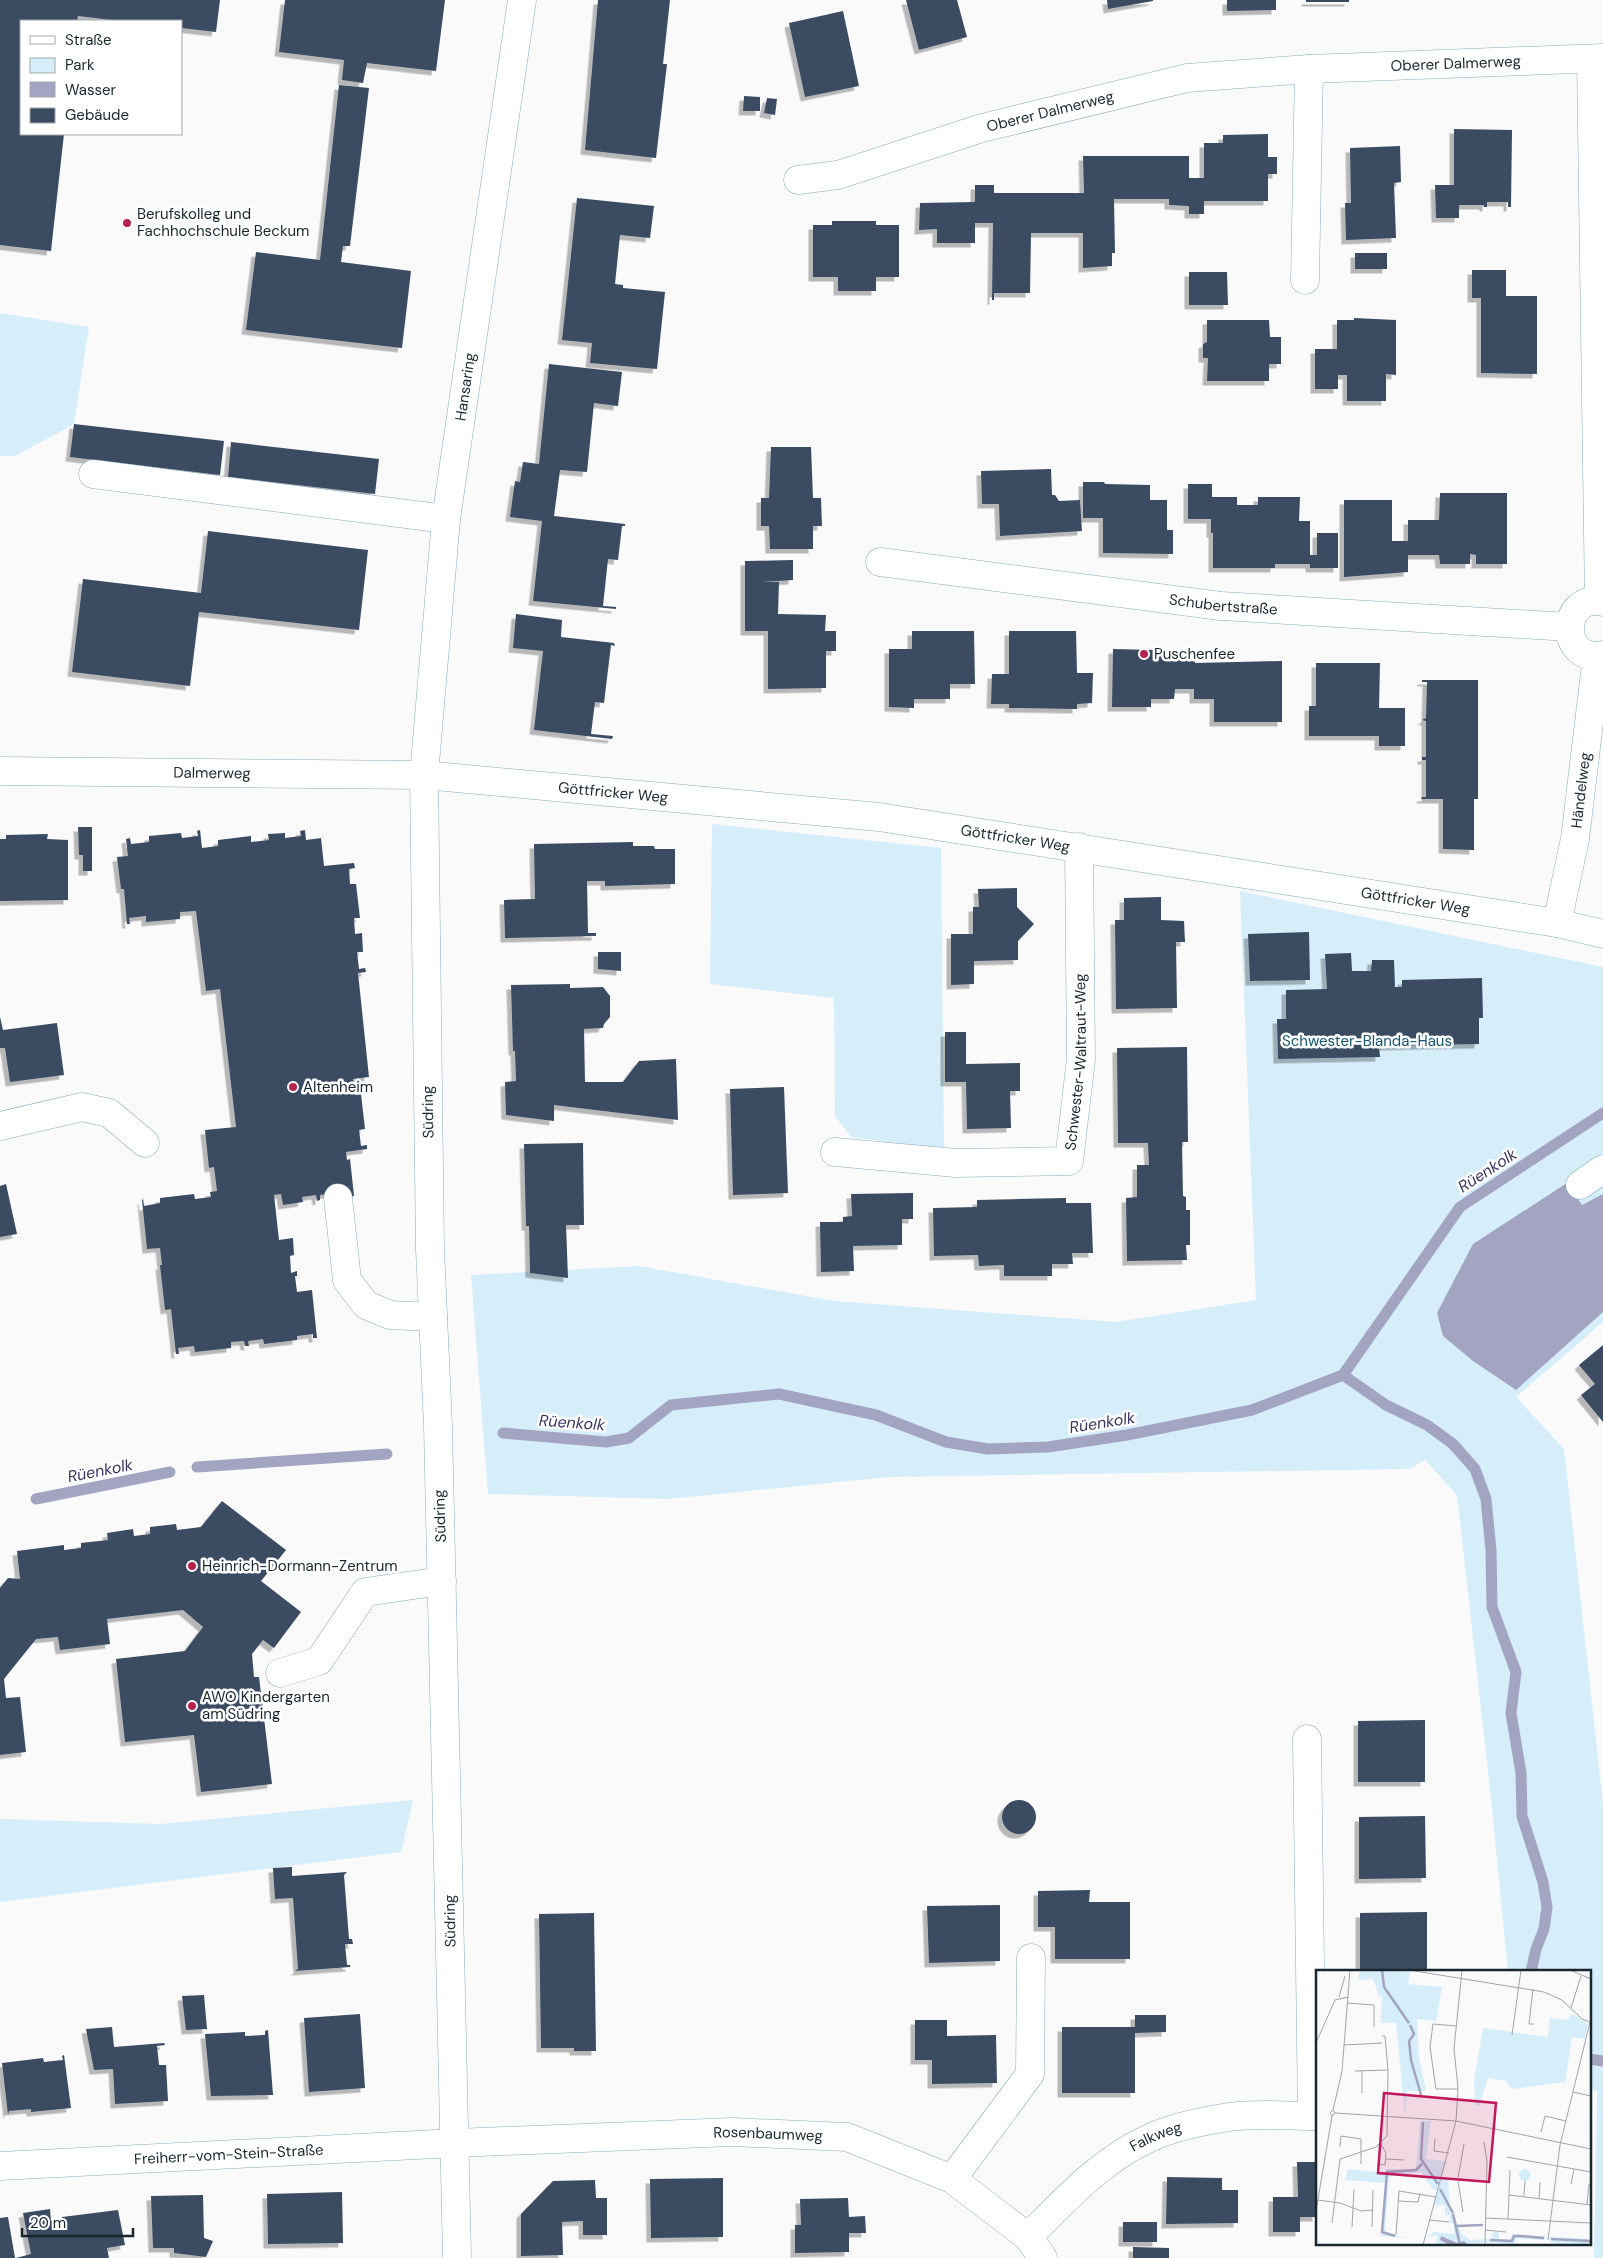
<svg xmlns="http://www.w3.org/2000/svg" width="1603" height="2258" font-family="'DM Sans',sans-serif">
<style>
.green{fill:#d5eefa}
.water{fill:#a3a4c2}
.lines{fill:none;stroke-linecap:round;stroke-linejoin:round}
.stream{stroke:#a3a4c2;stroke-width:11}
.building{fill:#3a4b62;filter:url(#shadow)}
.minor-casing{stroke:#87acbd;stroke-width:29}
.minor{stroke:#fff;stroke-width:28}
.poi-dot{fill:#b4234f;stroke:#fff;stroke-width:2}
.labels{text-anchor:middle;stroke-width:5;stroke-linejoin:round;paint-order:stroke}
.street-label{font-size:15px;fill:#18272e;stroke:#fff}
.poi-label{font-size:15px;fill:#18272e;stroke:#fff;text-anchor:start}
.park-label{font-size:15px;fill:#15566e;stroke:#fff}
.water-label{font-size:16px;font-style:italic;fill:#373560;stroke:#fff}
.inset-river{fill:none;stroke:#a3a4c2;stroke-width:2.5}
.inset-road{fill:none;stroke:#a0a6a8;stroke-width:1}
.view{fill:#c2185b;fill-opacity:0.15;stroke:#c2185b;stroke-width:2.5}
.inset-edge{fill:none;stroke:#18272e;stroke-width:2.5}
</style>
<defs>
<filter id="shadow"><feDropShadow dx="-4.5" dy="4.5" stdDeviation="0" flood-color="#0004"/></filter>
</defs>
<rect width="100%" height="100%" fill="#fafafa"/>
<g class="green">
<polygon points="0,313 89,327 74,424 15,456 0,456"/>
<polygon points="712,824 941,848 944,1149 851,1137 835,1116 834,998 710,984"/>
<polygon points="1240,891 1603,967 1603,1322 1516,1397 1564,1449 1603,1804 1603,2258 1594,2258 1597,2091 1589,2091 1589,1972 1508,1972 1491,1798 1457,1495 1425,1460 1410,1469 889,1477 669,1499 488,1494 471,1275 639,1266 834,1301 1116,1322 1256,1300"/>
<polygon points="413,1800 401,1852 0,1902 0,1819 160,1824"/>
</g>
<polygon class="water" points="1567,1183 1582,1205 1603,1194 1603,1312 1516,1390 1473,1361 1443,1336 1437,1313 1473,1244"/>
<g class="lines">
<g class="stream">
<polyline points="1343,1375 1386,1405 1427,1425 1453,1444 1475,1469 1486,1499 1491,1550 1492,1607 1516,1672 1511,1713 1521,1773 1522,1816 1543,1882 1547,1907 1544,1929 1536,1949 1531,1972"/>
<polyline points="503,1433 606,1442 629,1438 671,1405 779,1394 876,1415 946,1442 988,1449 1048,1447 1127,1435 1252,1410 1343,1375 1460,1207 1603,1113"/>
<polyline points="197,1467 387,1454"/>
<polyline points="36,1499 170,1472"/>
<polyline points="1589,2059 1603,2061"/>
</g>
</g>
<g class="building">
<polygon points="0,0 220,0 216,32 181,28 181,21 120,21 78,16 77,21 21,21 21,134 64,134 51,251 0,245"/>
<polygon points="285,0 445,0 436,71 367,63 363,83 342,80 344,60 279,52"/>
<polygon points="598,0 670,0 663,64 667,64 656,158 585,150"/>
<polygon points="906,0 957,0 967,37 919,50"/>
<polygon points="1107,0 1153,0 1153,1 1108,9"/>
<polygon points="1227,0 1276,0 1276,10 1227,11"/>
<rect x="1306" y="0" width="43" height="2"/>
<polygon points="843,11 859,86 805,97 789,23"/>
<polygon points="339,85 369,88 350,246 343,246 341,262 411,271 402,348 246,330 256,252 320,260"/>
<polygon points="744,96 760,97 760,111 743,111"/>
<polygon points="767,98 777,99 775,115 764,113"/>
<polygon points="1454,129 1512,130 1511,207 1508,207 1508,202 1487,202 1487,207 1484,207 1484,205 1459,205 1459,218 1436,218 1435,185 1454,185"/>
<polygon points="1268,134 1268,157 1277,157 1277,174 1268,174 1268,201 1204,201 1204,214 1189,214 1189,206 1169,205 1169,199 1114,199 1115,253 1112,253 1112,266 1083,268 1083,233 1031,233 1030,293 994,293 994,300 992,300 993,223 975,223 975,243 937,243 937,229 919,230 920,203 975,202 975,185 994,185 994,193 1084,193 1083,156 1189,156 1189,178 1204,178 1204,143 1223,143 1223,135"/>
<polygon points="1400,146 1401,182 1394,183 1396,238 1346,240 1345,203 1351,203 1350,148"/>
<polygon points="577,198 654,206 650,238 620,235 615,284 623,285 623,288 665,292 657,369 590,363 592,343 562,340"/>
<polygon points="832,221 876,221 876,225 899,225 899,277 876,277 876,291 838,291 838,277 813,277 813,225 832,225"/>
<rect x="1355" y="253" width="32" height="16"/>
<polygon points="1472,270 1506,270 1506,296 1537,296 1537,374 1481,373 1481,298 1472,298"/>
<polygon points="1189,272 1227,272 1228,305 1189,305"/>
<polygon points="1354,318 1396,320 1396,375 1386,374 1386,401 1347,401 1347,375 1338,375 1338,389 1315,389 1315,349 1337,349 1337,320 1354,320"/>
<polygon points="1207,320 1269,320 1270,337 1281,337 1281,364 1269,364 1269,381 1207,381 1208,358 1203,358 1203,344 1207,342"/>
<polygon points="549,364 622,372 618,406 594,403 587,472 560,470 554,516 625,524 625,526 622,526 618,560 608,559 603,606 616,607 616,609 533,601 542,521 510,517 515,481 520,482 523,462 539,464"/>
<polygon points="74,424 224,441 220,475 70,457"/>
<polygon points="231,442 379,459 375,494 228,477"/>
<polygon points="771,447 811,447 813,498 821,498 822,526 813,526 813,549 770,549 769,526 761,526 761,498 769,498"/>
<polygon points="1051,469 1052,495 1055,495 1059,501 1080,500 1082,531 1000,536 999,504 982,504 981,471"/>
<polygon points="1083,482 1104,482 1105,484 1150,485 1150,500 1167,500 1167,530 1173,530 1173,554 1103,553 1103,518 1083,518"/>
<polygon points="1188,484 1212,484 1212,497 1237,497 1237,505 1258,505 1258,497 1300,497 1299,521 1310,521 1310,555 1317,555 1317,533 1338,533 1338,568 1310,568 1310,564 1275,564 1275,568 1213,568 1213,533 1211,533 1211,519 1188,519"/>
<polygon points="1440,493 1507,493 1507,564 1476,564 1476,555 1470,554 1470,564 1440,564 1439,555 1408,555 1408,572 1344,577 1344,500 1392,500 1392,541 1408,541 1408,520 1439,520"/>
<polygon points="208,531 368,550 359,630 199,612 190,686 72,672 83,579 201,593"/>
<polygon points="793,560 793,580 761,582 779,582 778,614 826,615 825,631 836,631 836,651 826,651 826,688 768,689 768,631 745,631 745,561"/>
<polygon points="516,614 562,620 561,637 614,643 615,646 611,645 604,703 595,702 591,734 613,736 612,739 534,730 543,651 513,648"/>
<polygon points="912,631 974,631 975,684 950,684 950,699 914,699 914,708 889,707 889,649 912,649"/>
<polygon points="1009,631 1076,631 1077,673 1093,673 1092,703 1077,704 1077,709 1009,708 1009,704 991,704 992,674 1009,674"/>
<polygon points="1113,649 1195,651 1195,663 1282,661 1282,722 1214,722 1214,699 1194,699 1194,689 1175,689 1174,699 1151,699 1151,707 1112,707"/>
<polygon points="1316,663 1380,663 1379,708 1405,708 1405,746 1379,746 1379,736 1309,736 1309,706 1316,706"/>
<polygon points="1422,680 1478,680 1478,799 1474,799 1474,850 1443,849 1443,799 1421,799 1422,797 1426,797 1426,760 1422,760 1422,757 1426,757 1426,721 1422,720 1426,718 1427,682 1422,682"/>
<polygon points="78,827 92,827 92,871 83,871 83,855 79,855"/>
<polygon points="200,830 202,848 218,846 218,840 251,836 251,842 269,840 268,834 285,833 285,838 301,836 300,831 305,830 306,840 321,838 324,866 354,863 355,868 349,869 350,884 356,884 360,918 354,918 355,934 362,933 363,952 357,952 359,969 365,968 366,972 358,973 369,1077 353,1079 355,1095 361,1094 365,1129 359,1130 361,1146 367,1145 367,1149 346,1152 347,1160 350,1159 354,1196 351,1197 350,1191 320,1195 320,1200 317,1201 316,1195 302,1197 303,1202 283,1205 281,1194 274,1195 279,1240 293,1238 294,1255 290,1256 291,1273 297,1271 297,1276 295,1276 297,1292 312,1290 317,1338 313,1338 313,1334 297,1336 297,1340 264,1344 263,1339 248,1341 249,1346 245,1346 244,1341 231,1342 231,1348 195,1352 194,1346 178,1348 179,1354 176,1354 171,1309 165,1310 160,1265 162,1265 160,1248 147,1249 142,1200 143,1199 144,1206 160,1203 160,1198 194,1194 195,1199 211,1197 210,1192 217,1191 214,1167 209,1168 205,1130 236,1127 220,989 206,991 196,911 180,912 180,919 146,922 146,916 129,918 130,924 127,924 124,889 121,889 117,857 128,856 126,839 130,838 131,844 149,842 149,836 181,833 182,838 198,836 197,831"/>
<polygon points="48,834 47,839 68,840 68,900 0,901 0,839 6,839 6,835"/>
<polygon points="633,842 633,846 654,846 655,849 675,849 675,884 605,886 605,881 587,881 588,933 596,933 596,936 505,938 504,900 535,899 534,844"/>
<polygon points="1017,888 1017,907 1034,924 1018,941 1018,960 974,961 974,984 951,985 951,934 973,934 973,907 979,907 978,889"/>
<polygon points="1161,897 1161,920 1184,921 1185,942 1176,942 1177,1008 1116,1009 1115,920 1124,920 1124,898"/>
<polygon points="1309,932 1310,980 1250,981 1248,934"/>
<polygon points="598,952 621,952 621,971 598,969"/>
<polygon points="1351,953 1352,971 1371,971 1372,960 1394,960 1395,987 1402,987 1402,980 1482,978 1483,1018 1479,1018 1479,1044 1379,1046 1380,1057 1278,1059 1277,1019 1286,1019 1286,990 1327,989 1325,954"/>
<polygon points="570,984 570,988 603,987 610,996 610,1017 604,1024 603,1028 584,1029 585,1082 623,1082 639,1061 676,1059 678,1120 554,1105 554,1121 506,1115 505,1082 516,1081 515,1051 513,1051 511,985"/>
<polygon points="0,1017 3,1030 57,1023 64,1075 10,1082 5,1048 0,1048"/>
<polygon points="945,1032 966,1032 966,1064 1020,1063 1020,1091 1010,1091 1011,1128 967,1129 966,1082 945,1082"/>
<polygon points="1187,1047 1188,1142 1182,1142 1183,1196 1186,1197 1186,1210 1190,1210 1190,1245 1186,1245 1187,1260 1127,1261 1126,1198 1137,1197 1137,1165 1149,1165 1148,1143 1118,1143 1117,1048"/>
<polygon points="784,1087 788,1193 733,1195 730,1089"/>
<polygon points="583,1143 584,1225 566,1225 568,1278 530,1273 529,1226 526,1226 524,1144"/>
<polygon points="6,1184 17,1234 0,1237 0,1186"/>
<polygon points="913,1193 913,1219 902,1219 902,1245 853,1246 854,1271 821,1272 820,1222 843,1222 843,1217 852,1216 851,1194"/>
<polygon points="1066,1198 1066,1203 1091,1203 1093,1253 1072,1253 1073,1264 1052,1264 1052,1276 1004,1276 1004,1265 979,1266 978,1255 934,1256 933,1208 977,1207 977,1200"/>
<polygon points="1603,1345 1603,1422 1581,1395 1595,1384 1579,1365"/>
<polygon points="222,1501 286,1550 261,1581 301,1612 274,1648 263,1640 252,1654 254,1677 259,1677 272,1784 201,1792 194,1735 125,1742 116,1659 185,1651 203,1627 183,1610 107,1619 110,1644 60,1650 58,1637 36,1639 4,1679 6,1698 20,1697 26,1752 0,1755 0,1588 8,1578 20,1579 17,1551 64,1545 64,1550 81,1548 81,1543 108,1540 107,1533 133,1529 134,1536 150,1534 150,1527 176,1524 177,1530 201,1527"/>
<polygon points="1425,1720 1425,1782 1358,1782 1358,1721"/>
<circle cx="1019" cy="1817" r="17"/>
<polygon points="1425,1816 1426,1878 1359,1879 1359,1817"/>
<polygon points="292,1867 292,1876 347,1872 344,1875 349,1939 352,1939 353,1944 345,1944 347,1965 350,1965 350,1967 295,1971 298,1969 293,1898 275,1899 273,1868"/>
<polygon points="1090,1890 1089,1902 1130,1902 1130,1959 1055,1959 1055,1927 1038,1927 1038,1891"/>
<polygon points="1000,1905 1000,1961 929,1963 927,1906"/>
<polygon points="1427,1912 1427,1972 1360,1972 1360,1913"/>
<polygon points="594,1913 596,2051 574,2051 574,2048 541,2048 539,1914"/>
<polygon points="204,1995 207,2029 186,2030 182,1996"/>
<polygon points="360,2014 365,2088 309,2092 304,2018"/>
<polygon points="1135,2015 1166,2015 1166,2032 1135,2033 1135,2093 1062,2093 1062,2027 1135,2027"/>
<polygon points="915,2020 947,2020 947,2036 996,2035 997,2083 932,2084 932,2060 915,2060"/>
<polygon points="112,2027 114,2047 164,2043 165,2045 157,2046 159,2065 166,2065 168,2101 115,2104 113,2069 94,2070 86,2029"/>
<polygon points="268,2030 273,2095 211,2096 205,2034 245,2032 245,2036 265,2035 265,2031"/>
<polygon points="64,2055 71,2108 31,2112 31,2109 9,2111 8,2115 2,2063 43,2058 44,2062 63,2060 62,2056"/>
<polygon points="1297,2162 1317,2162 1317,2217 1300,2217 1300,2232 1273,2232 1273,2197 1298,2197"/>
<polygon points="1167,2177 1222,2178 1222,2190 1238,2190 1238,2223 1166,2224"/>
<polygon points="723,2178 723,2237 651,2238 650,2179"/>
<polygon points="595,2180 596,2198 607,2198 607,2235 583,2235 583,2221 562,2222 563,2255 521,2256 521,2214 553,2181"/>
<polygon points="342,2192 343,2243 268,2244 267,2194"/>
<polygon points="203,2195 204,2238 213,2241 206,2257 174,2253 174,2248 153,2248 151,2196"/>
<polygon points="848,2198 849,2217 865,2216 866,2233 849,2233 849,2252 795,2253 795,2225 801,2225 800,2199"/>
<polygon points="50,2209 51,2221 62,2220 62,2217 118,2210 125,2245 107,2248 109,2258 16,2258 31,2254 23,2213"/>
<polygon points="8,2217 15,2258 0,2258 0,2218"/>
<rect x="1123" y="2222" width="34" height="20"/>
<polygon points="1133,2247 1169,2248 1169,2258 1133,2258"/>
</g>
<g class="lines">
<defs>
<g id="minor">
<polyline points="1591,59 1599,601"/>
<path id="s1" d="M798 180 838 175 982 128 1187 78 1309 69 1603 58"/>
<polyline points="1305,280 1309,69"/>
<polyline points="93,474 446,519"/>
<path id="s2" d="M880 562 1221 606 1569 627"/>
<path d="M1603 602C1561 592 1557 663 1603 655"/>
<path id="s3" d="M0 771 424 775 879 817 1557 923 1603 934"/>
<path id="s4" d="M1557 923 1575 839 1597 656"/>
<polyline points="0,1126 82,1107 109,1113 145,1143"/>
<path id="s5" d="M835 1152 956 1163 1069 1161 1081 1059 1079 847"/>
<polyline points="1580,1185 1603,1169"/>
<polyline points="338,1198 347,1280 366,1305 390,1315 433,1317"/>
<polyline points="280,1673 319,1661 365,1592 442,1581"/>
<polyline points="1307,1739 1312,2116"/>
<path id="s6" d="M0 2166 456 2143 732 2132 847 2137 952 2179 1028 2237 1043 2258"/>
<polyline points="952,2179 1030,2074 1031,1958"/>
<path id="s7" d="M1028 2237C1065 2200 1103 2158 1152 2137 1176 2126 1203 2121 1229 2117 1257 2113 1288 2116 1317 2116"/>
<path id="s8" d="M457 2258 438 1426 430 1249 424 775 446 519 522 0"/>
</g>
</defs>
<use href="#minor" class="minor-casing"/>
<use href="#minor" class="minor"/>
</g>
<g class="poi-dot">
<circle cx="127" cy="223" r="5"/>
<circle cx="1144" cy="654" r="5"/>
<circle cx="293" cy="1087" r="5"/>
<circle cx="192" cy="1566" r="5"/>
<circle cx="192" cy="1706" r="5"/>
</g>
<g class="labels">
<g class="street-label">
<text dy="5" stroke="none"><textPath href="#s1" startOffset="672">Oberer Dalmerweg</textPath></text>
<text dy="5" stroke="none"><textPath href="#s1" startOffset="262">Oberer Dalmerweg</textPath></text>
<text dy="5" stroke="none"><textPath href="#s8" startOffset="1874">Hansaring</textPath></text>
<text dy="5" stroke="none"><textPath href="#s2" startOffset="346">Schubertstraße</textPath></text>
<text dy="5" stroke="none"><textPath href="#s3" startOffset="212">Dalmerweg</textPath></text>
<text dy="5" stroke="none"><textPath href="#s4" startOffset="135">Händelweg</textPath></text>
<text dy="5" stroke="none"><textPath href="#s3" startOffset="614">Göttfricker Weg</textPath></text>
<text dy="5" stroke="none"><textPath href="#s3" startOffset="1019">Göttfricker Weg</textPath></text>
<text dy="5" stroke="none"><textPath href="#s3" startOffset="1424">Göttfricker Weg</textPath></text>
<text dy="5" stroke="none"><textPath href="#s5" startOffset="334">Schwester-Waltraut-Weg</textPath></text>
<text transform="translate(428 1112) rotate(-91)" y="5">Südring</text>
<text transform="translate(440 1516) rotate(-92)" y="5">Südring</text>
<text transform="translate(450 1921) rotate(-91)" y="5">Südring</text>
<text dy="5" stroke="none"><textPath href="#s6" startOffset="769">Rosenbaumweg</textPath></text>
<text dy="5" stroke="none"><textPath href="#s7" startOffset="164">Falkweg</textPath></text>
<text dy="5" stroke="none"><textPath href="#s6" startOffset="229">Freiherr-vom-Stein-Straße</textPath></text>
</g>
<g class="poi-label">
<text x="137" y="219">Berufskolleg und<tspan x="137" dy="17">Fachhochschule Beckum</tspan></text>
<text x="1154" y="659">Puschenfee</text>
<text x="303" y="1092">Altenheim</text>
<text x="202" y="1571">Heinrich-Dormann-Zentrum</text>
<text x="202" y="1702">AWO Kindergarten<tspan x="202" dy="17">am Südring</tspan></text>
</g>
<g class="park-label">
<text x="1367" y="1046">Schwester-Blanda-Haus</text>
</g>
<g class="water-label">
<text transform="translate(1487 1170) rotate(-33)" y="6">Rüenkolk</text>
<text transform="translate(572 1422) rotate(4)" y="6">Rüenkolk</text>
<text transform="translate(1102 1422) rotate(-9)" y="6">Rüenkolk</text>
<text transform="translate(100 1470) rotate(-11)" y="6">Rüenkolk</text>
</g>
</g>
<g transform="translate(1316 1970)">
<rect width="275" height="275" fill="#fafafa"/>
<path d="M44 0 94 2 92 14 126 17 120 51 101 49 103 88 110 121H91L89 146 80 53H65L66 26H63L57 9 42 10ZM257 44 272 54 269 69 256 67 249 112 196 119 190 111 172 108 163 136 159 135 158 111 167 58 232 67 234 48 250 50ZM104 151H115L110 189 131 191 125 210H132L134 236 146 264 154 270 167 269V273L120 275 122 265 110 267 118 262 138 264V255L134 252V245H129V236L117 235 122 219 117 220 105 202 73 207 69 264 96 268 65 266 69 213 29 210 32 199 69 203 70 199H100ZM203 205a6 6 0 1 1 12 0a6 6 0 1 1-12 0ZM177 262H183V269L194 270 196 264 230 267 228 270 201 268 199 274 169 272 170 269H176ZM233 267 275 269V274L235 273Z" fill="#d5eefa"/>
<path d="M125 266 141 273 148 271 151 274 133 275 124 270Z" fill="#a3a4c2"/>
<path class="inset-river" d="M66 0 68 17 93 53M94 55 98 64 93 71 95 90 105 125M107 152 105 189 122 214M124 219 137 243M137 244 144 275M141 256 167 255M79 266 66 262 71 202 100 200 106 194M235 269 275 271M174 270 196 271 198 266H204L228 268"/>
<path class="inset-road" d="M93 0 228 22 246 30 266 49 274 52M254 0 275 9M217 19 213 54H218M23 27 29 6M31 33 58 35V57M255 38 265 6M140 56 117 54 114 77 120 119H142M196 65 205 0M0 73 19 30 32 27M28 75 66 73M39 101 72 100M257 122 275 126M46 123V101M17 140 26 101 34 0M19 143 140 151 275 179M225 162 229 146 250 151M119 169 118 181 133 183M168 172 171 191 169 275M24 177 25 166 45 169V194M191 187 275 202M70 189 88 190M63 194 69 195 70 183 65 174M142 208 148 174M143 209 170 211M142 211 147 242M255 214 258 199M193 225 275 235M208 226 209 211M223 229 224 212M2 230 24 233 45 241 57 240M82 231 102 232 104 223M271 234 273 214M0 241 16 146 14 143 17 140 19 143 16 146M169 248 275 253M192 249 194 200M113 250 133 252M16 253 24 189 60 177 71 166 72 100 69 66H66M36 257 38 219M56 257 57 220M169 260 190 262M80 265 83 221 120 227M232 270 244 175 274 52M107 275 140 151 142 118 138 79 146 0"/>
<path class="view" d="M68 123 180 133 173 212 62 203Z"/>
<rect width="275" height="275" class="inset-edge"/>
</g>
<rect x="20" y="20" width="162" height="115" fill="#ffffff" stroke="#a3a9ab"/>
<rect x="30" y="36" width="25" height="8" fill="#ffffff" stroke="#a3a9ab"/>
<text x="65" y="45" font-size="15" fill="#18272e">Straße</text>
<rect x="30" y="58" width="25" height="15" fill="#d5eefa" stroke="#a3a9ab"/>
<text x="65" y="70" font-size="15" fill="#18272e">Park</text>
<rect x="30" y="82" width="25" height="15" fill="#a3a4c2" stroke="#a3a9ab"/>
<text x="65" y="95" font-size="15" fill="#18272e">Wasser</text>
<rect x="30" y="108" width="25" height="15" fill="#3a4b62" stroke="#a3a9ab"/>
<text x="65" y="120" font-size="15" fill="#18272e">Gebäude</text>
<path d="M22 2228v8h111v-8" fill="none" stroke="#18272e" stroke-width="2.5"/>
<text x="30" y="2228" font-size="15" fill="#18272e" stroke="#ffffff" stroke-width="4" paint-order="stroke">20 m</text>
</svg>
